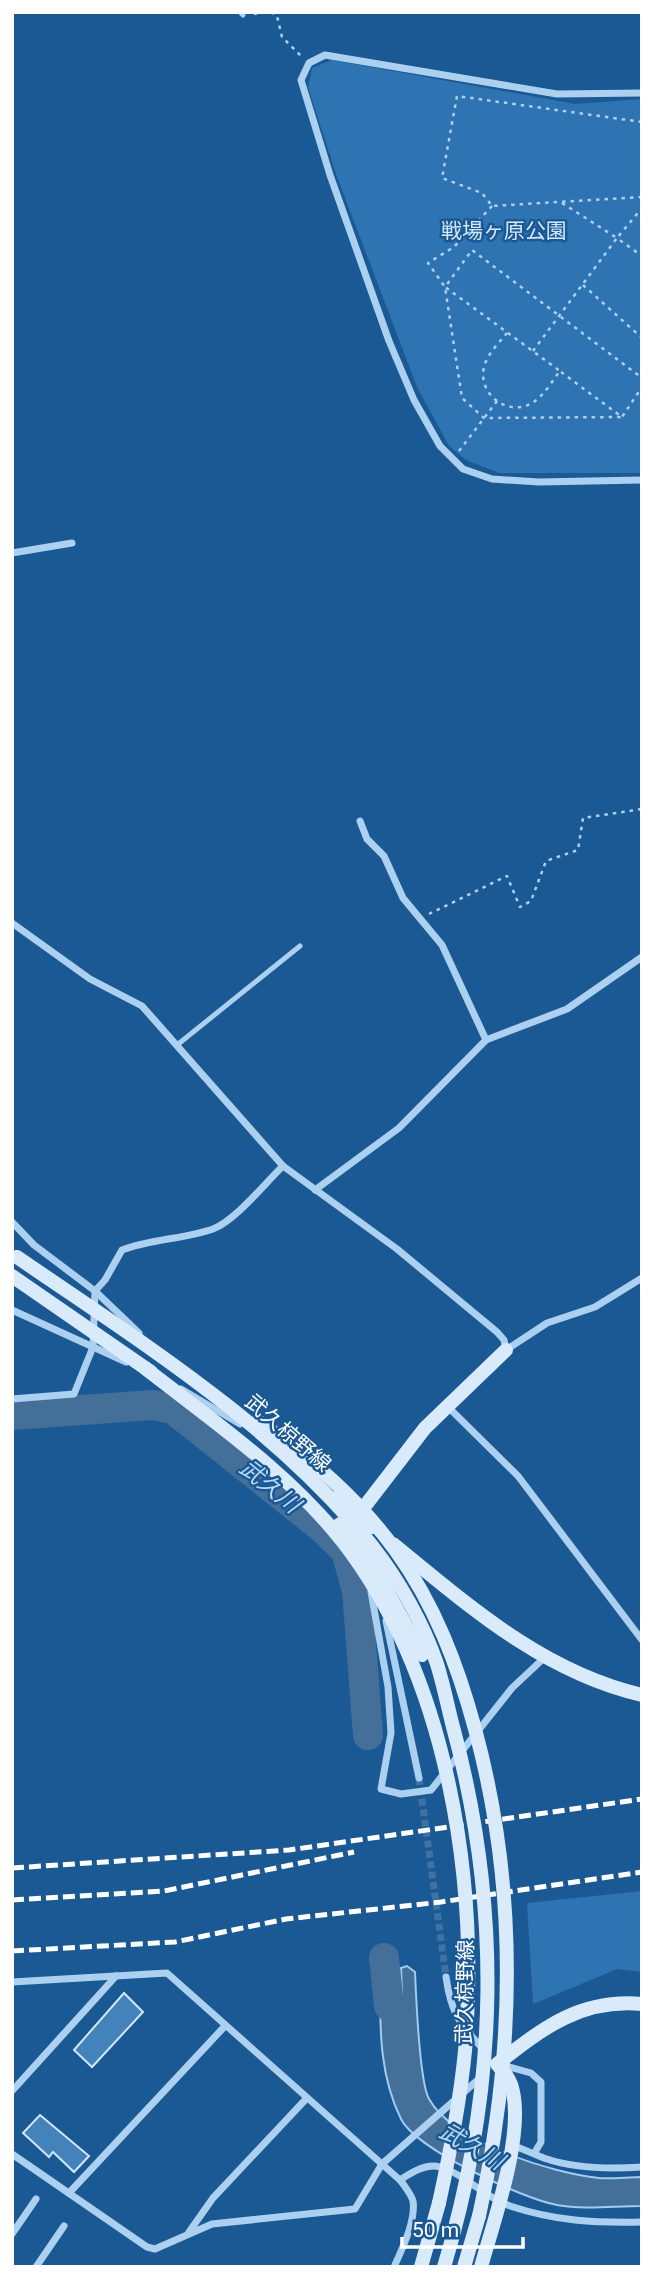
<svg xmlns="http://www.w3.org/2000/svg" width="654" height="2279" font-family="Roboto,'Noto Sans JP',sans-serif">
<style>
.green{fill:#2e73b2}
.water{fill:#446f99;stroke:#9fccf1;stroke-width:2}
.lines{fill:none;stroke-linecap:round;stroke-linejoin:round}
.river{stroke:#446f99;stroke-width:30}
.building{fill:#4482bb;stroke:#d2e8fb;stroke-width:2}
.street-tunnel{stroke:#3d72a4;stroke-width:7;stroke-dasharray:7 3.5;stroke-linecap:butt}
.path{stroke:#acd0ef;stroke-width:2.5;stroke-dasharray:3.5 5;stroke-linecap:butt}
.lane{stroke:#acd0ef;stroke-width:5}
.street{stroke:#acd0ef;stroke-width:7}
.secondary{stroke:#d9eafb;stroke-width:14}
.rail{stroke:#fff;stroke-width:5;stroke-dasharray:12 5;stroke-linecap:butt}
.secondary-bridge{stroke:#d9eafb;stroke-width:14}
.labels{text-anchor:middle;stroke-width:5;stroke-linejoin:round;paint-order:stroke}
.park-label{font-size:21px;fill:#d2e8fb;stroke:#1b5994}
.street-label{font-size:21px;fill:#fff;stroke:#1b5994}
.water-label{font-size:23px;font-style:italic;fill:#b8d9f6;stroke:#1b5994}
</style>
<rect width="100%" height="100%" fill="#1b5994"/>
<g class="green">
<polygon points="332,60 575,104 642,99 642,473 499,473 466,460 449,446 417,387 336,174 308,87 312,68"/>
<polygon points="642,1891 642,1972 617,1969 533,2004 527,1903"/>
</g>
<path class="water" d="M385 1965 390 1970 396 1997 402 1994 401 1968 407 1966 415 1972C416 1996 420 2083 429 2099 454 2143 552 2173 599 2178 613 2179 628 2177 642 2177V2206C614 2206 584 2210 557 2205 523 2199 416 2149 401 2119 379 2075 380 2027 380 1979Z"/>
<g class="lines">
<g class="river">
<polyline points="12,1415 153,1405 173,1409 321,1527 346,1551 357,1591 368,1735"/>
<polyline points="384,1958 389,2006"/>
</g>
</g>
<g class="building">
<polygon points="124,1993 143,2012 92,2067 74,2050"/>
<polygon points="40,2115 89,2156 74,2172 53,2152 49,2157 23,2133"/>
</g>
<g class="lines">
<polyline class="street-tunnel" points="419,1778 446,1977"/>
<g class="path">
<polyline points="271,12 277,16 282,37 301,56"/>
<polyline points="254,14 265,12"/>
<polyline points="642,122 457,96 442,178 482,193 492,206 642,197"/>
<polyline points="562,203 617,238 642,208"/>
<polyline points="492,206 454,247 428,263 445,287 462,398 484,418 622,417"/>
<polyline points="583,285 642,338"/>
<path d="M507 333C497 345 483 358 483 375 484 401 514 417 535 401 545 394 552 381 560 371L445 287 472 250 642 378"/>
<polyline points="533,351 617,238 642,256"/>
<polyline points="561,372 622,417 642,387"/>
<polyline points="459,451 497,401"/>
<polyline points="429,914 507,876 520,907 531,901 546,861 578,850 583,818 642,809"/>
</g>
<g class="lane">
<polyline points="240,12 243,15"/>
<polyline points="177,1045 300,946"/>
</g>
<g class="street">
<polyline points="642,93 557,94 325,55 309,63 301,80 330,175 389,341 414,400 440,446 463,469 492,479 539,482 642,480"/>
<polyline points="12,553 72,543"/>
<polyline points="360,821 367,839 384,856 403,898 442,945 486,1040"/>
<polyline points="12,923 90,979 142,1006 283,1166 397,1249 497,1332 504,1340 506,1350 547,1323 595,1307 642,1278"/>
<polyline points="315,1190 399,1128 486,1040 567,1009 642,957"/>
<polyline points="12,1222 34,1245 95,1291 139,1333"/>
<polyline points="12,1310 126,1362"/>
<polyline points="181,1389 240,1424"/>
<path d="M12 1399 74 1394 93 1347 95 1291 105 1280 122 1250C151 1239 184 1239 213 1229 236 1220 264 1184 283 1166"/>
<polyline points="448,1407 518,1476 642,1640"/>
<polyline points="371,1592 388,1687 391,1733 381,1789 401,1794 431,1790 512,1688 544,1658"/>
<polyline points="386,1621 419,1778"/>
<path d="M446 1977C451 2013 459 2023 483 2049"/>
<path d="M12 1982 167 1973 401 2181C405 2187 411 2194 413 2201 416 2221 402 2249 394 2267"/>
<polyline points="502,2065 531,2073 541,2082 541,2142 535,2152"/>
<polyline points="12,2091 116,1976"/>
<path d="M511 2145C524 2149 535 2155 547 2159 576 2169 611 2169 642 2167"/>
<polyline points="12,2154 147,2247 155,2249 212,2224 355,2209 382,2164 480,2078"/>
<path d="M400 2180C411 2173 426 2163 440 2167 465 2174 485 2198 510 2206 555 2221 594 2223 642 2222"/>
<polyline points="69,2193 225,2026"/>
<polyline points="189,2232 213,2198 306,2099"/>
<polyline points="12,2234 36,2199"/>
<polyline points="36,2267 64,2226"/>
</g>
<g class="secondary">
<polyline points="336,1498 372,1527"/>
<polyline points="358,1515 425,1428 506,1350"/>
<path d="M393 1544C469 1606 543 1672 642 1695"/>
<polyline points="421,2267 439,2203"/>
<polyline points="464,2267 479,2216"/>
<path d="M481 2267C494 2220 523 2139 513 2092 511 2080 505 2073 497 2064 543 2028 581 1998 642 2004"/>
</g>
<g class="rail">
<polyline points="12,1868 289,1850 642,1799"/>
<polyline points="12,1900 164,1891 354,1852"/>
<polyline points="12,1951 175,1942 286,1919 441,1902 642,1872"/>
</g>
<g class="secondary-bridge">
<path d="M17 1257C142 1343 278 1427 373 1547 399 1580 424 1625 437 1664 443 1683 447 1703 452 1723 502 1907 499 2084 444 2267"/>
<polyline points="12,1276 151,1372"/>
<path d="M145 1368C214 1422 289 1473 343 1542 449 1679 479 1883 465 2051 460 2102 450 2153 439 2203"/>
<path d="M258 1421C310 1458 359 1499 396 1551 435 1605 458 1666 475 1729 519 1891 515 2054 479 2216"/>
<polyline points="340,1524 368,1556 422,1655"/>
</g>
</g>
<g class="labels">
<g class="park-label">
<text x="504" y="238">戦場ヶ原公園</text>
</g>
<g class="street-label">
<text transform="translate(288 1433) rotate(41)" y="7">武久椋野線</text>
<text transform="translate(465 1992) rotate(-89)" y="7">武久椋野線</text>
</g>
<g class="water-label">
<text transform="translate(270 1486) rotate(39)" y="8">武久川</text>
<text transform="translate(472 2146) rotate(30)" y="8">武久川</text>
</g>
</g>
<rect width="654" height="2279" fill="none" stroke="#ffffff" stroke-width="28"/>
<path d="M402 2237v10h121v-10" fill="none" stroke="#ffffff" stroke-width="3.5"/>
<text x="412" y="2237" font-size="21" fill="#ffffff" stroke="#1b5994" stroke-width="5" paint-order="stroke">50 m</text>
</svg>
